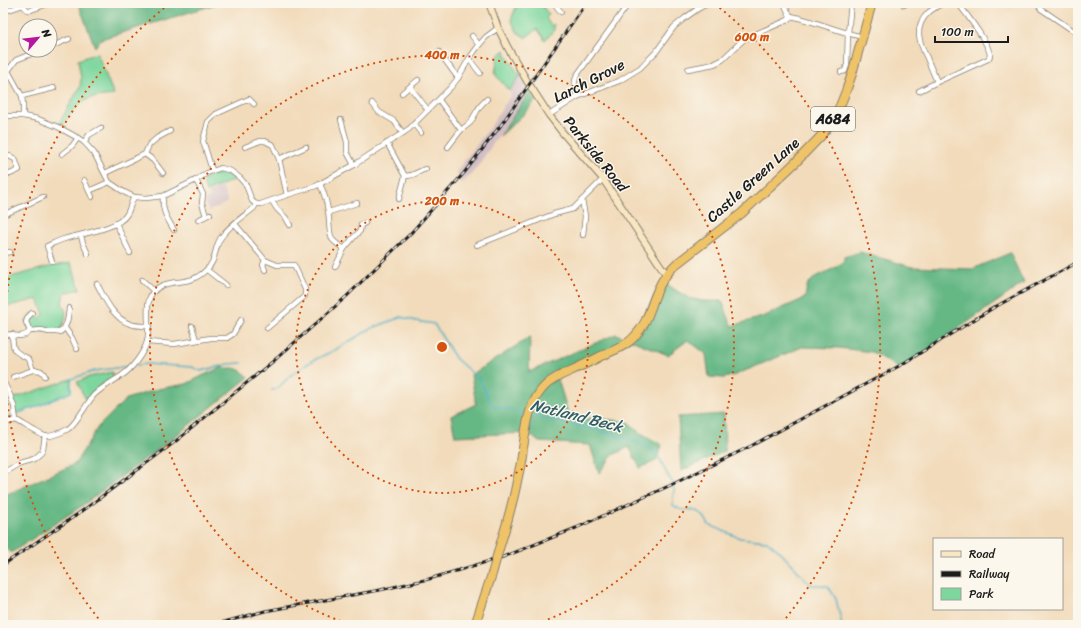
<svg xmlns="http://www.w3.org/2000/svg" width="1081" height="628" font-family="Sriracha,sans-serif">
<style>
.industrial{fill:#d2bec4}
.green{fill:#7cd69d;stroke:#4c795c}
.forest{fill:#65b784;stroke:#406a50}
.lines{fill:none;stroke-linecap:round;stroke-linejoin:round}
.stream{stroke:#42acc2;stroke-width:1.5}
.street-casing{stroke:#877c6c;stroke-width:6}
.secondary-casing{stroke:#877c6c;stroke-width:8}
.highway-casing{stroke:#877c6c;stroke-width:10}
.street{stroke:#fff;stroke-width:4.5}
.secondary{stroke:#f9e7c3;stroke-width:6}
.highway{stroke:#efc469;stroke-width:8}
.rail-casing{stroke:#1c1c1c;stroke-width:3}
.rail{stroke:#fbf7ec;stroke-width:1.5;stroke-dasharray:4.5;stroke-linecap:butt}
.highway-bridge-casing{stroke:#877c6c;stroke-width:10;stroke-linecap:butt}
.highway-bridge{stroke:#efc469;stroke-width:8}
.ring{fill:none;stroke:#d4530e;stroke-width:2;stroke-dasharray:2 4}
.labels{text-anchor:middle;stroke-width:3;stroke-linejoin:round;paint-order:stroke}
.shield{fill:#fbf7ec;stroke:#5f5e5a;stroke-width:1}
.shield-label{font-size:14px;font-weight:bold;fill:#1c1c1c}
.street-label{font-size:15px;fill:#1c1c1c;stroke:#fbf7ec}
.water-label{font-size:16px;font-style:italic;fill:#2d5d67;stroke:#fbf7ec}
.centre{fill:#d4530e;stroke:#fbf7ec;stroke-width:2}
.ring-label{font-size:12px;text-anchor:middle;font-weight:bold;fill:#d4530e;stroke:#fbf7ec;stroke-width:3;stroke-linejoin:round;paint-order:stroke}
</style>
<rect width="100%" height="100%" fill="#fbf7ec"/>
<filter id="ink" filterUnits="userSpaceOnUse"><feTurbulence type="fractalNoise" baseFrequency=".025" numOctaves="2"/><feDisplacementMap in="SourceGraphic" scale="8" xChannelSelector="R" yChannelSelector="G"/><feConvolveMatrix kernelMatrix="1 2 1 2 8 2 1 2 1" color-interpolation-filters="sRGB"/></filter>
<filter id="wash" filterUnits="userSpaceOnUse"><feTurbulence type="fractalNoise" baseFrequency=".012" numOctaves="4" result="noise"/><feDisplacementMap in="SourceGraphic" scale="16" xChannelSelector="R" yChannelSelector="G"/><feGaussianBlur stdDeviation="0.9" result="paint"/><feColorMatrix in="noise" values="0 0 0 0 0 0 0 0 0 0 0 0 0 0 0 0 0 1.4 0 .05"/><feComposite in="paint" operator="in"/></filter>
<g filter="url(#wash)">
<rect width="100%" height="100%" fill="#f2dbbb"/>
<g class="industrial">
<polygon points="521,75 526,84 523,87 528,91 529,89 530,91 474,171 462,184 456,172 491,126 511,95 509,91"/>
<polygon points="222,187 228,202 209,211 205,203 206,199 209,198 210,196 208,193"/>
</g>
<g class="green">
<polygon points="516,3 540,3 549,15 546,18 551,26 554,24 554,30 545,40 543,39 544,38 537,29 525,38 523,35 522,36 520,33 518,33 511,20 516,7 517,7 518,4"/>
<polygon points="505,50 506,53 505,55 506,56 507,55 517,72 519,72 521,75 509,91 495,74 498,56"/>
<path d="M97 53 114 95C107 96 98 96 91 98 78 103 70 114 63 125L59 123 80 87 81 78 78 60Z"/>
<polygon points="220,172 225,173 236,179 206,192 203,184 204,179 212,175"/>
<polygon points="71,263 80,289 64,293 62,303 66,312 65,320 60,332 30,331 26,322 32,313 40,318 44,314 38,299 9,306 3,304 3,279 52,266"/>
<polygon points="112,372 113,377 96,389 86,400 77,382 89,377"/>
<polygon points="71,379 71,392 36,407 15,414 12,399"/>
</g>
<g class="forest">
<polygon points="78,3 220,3 101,39 95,47"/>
<polygon points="530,91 536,100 525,113 500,136"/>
<path d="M860 252 912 267 972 269 1010 253 1024 283 900 369 872 352 839 348 802 347 735 375 724 378 709 377 706 354 688 340 668 355 631 340 557 376 570 419 595 418 628 422 639 432 662 445 656 461 640 468 629 447 613 455 599 473 590 445 539 442 528 433 455 436 451 416 476 404 471 375 530 337 529 372 616 334 631 340 662 282 689 298 702 301H722L732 326 765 316 805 298C806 294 806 286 809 283 819 272 836 271 844 260V257Z"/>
<path d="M223 367C226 369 229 368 233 368 240 369 244 373 249 377L173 438 83 505 11 553 3 546V496L75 464 98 427 126 399 158 389 186 384 202 376Z"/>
<polygon points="724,414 725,451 681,471 678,417"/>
</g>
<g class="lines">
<g class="stream">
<polyline points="136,365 147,364 192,367 201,371 229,364 242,363"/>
<polyline points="272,390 277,389 291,375 310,362 335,350 370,329 401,317 416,321 434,324 456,359 480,380 492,405 526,414"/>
<path d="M531 416 597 430 646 445 660 459 666 472 672 482 674 490 673 497V505C683 513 684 508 692 510 700 511 706 518 709 525L740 538 767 541 779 551 811 585H818L828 586 836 599 842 625"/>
<polyline points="3,418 36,407 71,392 71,379 95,371 130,366"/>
</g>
</g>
</g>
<g filter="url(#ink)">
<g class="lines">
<defs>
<g id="street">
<polyline points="554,3 561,12"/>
<polyline points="692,3 699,8"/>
<polyline points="784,3 789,14 791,16"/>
<polyline points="1037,3 1041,9 1078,34"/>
<polyline points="23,5 27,10 31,10 50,3"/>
<polyline points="904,5 904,3"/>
<polyline points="3,12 23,5 23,3"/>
<polyline points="472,36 479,45"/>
<polyline points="50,47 69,39"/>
<polyline points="439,52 458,78"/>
<polyline points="469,59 480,73"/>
<polyline points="3,67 8,71 22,96 23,106 23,116"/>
<path d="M688 69 714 64 722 60 744 39 788 20 791 16C815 21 838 32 863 37"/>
<polyline points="8,71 16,60 41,50"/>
<polyline points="841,72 845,71 847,65 848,33 851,3"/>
<path d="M937 82C934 74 930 66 927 58 919 42 913 27 929 12 933 9 938 6 942 3"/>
<polyline points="410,87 428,110"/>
<path d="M919 91 937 82 988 59 990 56C990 44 966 14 958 3"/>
<polyline points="402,93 418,80"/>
<polyline points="22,96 54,88"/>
<path d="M577 97C575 89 573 83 577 75L629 3"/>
<polyline points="439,100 461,130"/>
<polyline points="372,103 379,112 394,121 403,133"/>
<polyline points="549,115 577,97 619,81 640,68 656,52 674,27 685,18 699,8 710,3"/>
<polyline points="3,116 23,116 38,119 58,127 78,138 84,142 94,153 109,182 124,192 134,197 146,198 163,196 196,180 207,173 221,168 231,171 240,178 246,185 252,201 256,204"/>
<polyline points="341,120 347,142 347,152 354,165"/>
<polyline points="414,124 421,133"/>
<polyline points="84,142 89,135 101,128"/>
<polyline points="387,143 405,176 399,199"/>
<polyline points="245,147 260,141 265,141 273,145 279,159 287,195"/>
<polyline points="448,147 461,130 470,123 477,111 481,105 487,99"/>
<polyline points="62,154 72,146 78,138"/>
<polyline points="145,154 153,160 163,173"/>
<polyline points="3,156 9,156 15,159 19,170 10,174"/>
<polyline points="279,159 306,147"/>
<polyline points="212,170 203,141 208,122 216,114 249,99 254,104"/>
<polyline points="105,173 145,154 149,145 157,138 170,131"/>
<path d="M405 176C416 176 417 171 426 169"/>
<polyline points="84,180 92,197"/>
<polyline points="196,180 203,194 202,203 206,216"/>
<path d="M320 184C324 193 327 202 328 211 330 220 328 231 332 239 335 243 340 246 344 249"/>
<polyline points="89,191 109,182"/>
<path d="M163 196C162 211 166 217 174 230"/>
<polyline points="582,200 585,216 583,235"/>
<polyline points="272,201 277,209 286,218 290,225"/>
<polyline points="329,212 357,203"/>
<polyline points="3,215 43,197"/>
<polyline points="198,220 210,214"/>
<polyline points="116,223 130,253"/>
<polyline points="235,224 265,260 277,265 294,265 305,289 305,296 267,328"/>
<polyline points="81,236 83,243 88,254"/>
<polyline points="477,245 554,214 573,209 603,179"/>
<polyline points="3,253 10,252"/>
<path d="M52 261 47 246C52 244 58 241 64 239 79 234 119 229 127 214 130 209 131 202 134 197"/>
<polyline points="335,267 344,249 353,238 360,231 361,225 365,223"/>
<polyline points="207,270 226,285"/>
<polyline points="265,270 263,265 265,260"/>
<polyline points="142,280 154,291"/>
<path d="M97 284C105 299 113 318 130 324 135 326 143 326 149 326"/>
<polyline points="192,326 196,340"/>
<polyline points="65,328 72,338 77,349"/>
<polyline points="30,331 26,322 28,317 32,313"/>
<path d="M3 334C13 334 23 340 30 331L41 330 49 332H60C68 326 68 317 69 308"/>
<path d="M12 334C13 352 13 351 29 359L33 370C40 370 42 370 45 376"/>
<polyline points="147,342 174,344 211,338 227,338 233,334 241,320"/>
<polyline points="13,377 33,370"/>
<polyline points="3,381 10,395 14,406 16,420"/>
<path d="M3 423 16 420C22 423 40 435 45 436 51 437 63 432 68 429 77 423 86 404 94 395 102 387 112 382 121 376 132 369 143 354 147 342 151 327 143 304 153 292 163 280 179 284 193 279 197 277 202 274 205 271 216 263 214 249 220 239 228 226 243 217 254 208L256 204H261L287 195 316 186 354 165 409 129 451 87 458 78 469 59 479 45 486 37 498 28"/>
<polyline points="3,473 20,463 34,459 41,453 43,449 45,436"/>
</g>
<polyline id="secondary" points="489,3 498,28 508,48 527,81 549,115 562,132 603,179 666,274"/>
<g id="highway">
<path d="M499 549C507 524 514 498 519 472 526 443 523 405 547 384 553 379 561 375 568 372 579 367 590 362 601 356 613 351 626 346 635 336 649 322 651 302 660 285 664 277 669 271 675 265L742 213 797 161 821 136 832 121 840 106 846 91 852 74 872 3"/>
<polyline points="475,625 492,574"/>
</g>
</defs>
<use href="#street" class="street-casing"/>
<use href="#secondary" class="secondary-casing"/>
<use href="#highway" class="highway-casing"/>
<use href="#street" class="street"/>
<use href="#secondary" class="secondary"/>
<use href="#highway" class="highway"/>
<defs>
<g id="rail">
<polyline points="3,565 85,509 176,441 277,358 347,296 410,234 464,173 501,125 586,3"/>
<polyline points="213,625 265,611 380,590 429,579 503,557 576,528 671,485 751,446 899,366 993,308 1078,262"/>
</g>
</defs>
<use href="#rail" class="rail-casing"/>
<use href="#rail" class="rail"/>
<defs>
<polyline id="highway-bridge" points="492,574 499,549"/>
</defs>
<use href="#highway-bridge" class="highway-bridge-casing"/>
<use href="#highway-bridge" class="highway-bridge"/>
</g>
</g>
<g class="ring">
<circle cx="442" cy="347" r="146"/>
<path d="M352 625A292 292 0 1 1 532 625"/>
<path d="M102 623A438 438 0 0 1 169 4M715 4A438 438 0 0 1 782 623"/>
</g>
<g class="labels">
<rect class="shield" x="811" y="107" width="44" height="24" rx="3"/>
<g class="shield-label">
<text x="833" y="124">A684</text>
</g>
<g class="street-label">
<text transform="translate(589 81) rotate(-27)" y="5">Larch Grove</text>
<text transform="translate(596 154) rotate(51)" y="5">Parkside Road</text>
<text transform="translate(753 180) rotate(-42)" y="5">Castle Green Lane</text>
</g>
<g class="water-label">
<text transform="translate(577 415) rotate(14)" y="6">Natland Beck</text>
</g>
</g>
<circle cx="442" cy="347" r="6" class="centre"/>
<g class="ring-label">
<text x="752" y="41">600 m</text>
<text x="442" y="59">400 m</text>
<text x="442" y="205">200 m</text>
</g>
<rect width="1081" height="628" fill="none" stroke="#fbf7ec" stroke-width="16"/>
<rect x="933" y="538" width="130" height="72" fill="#fbf7ec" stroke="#a29f99"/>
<rect x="941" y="551" width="20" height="6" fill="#f9e7c3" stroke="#a29f99"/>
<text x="969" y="558" font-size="12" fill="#1c1c1c">Road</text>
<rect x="941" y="571" width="20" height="6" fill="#1c1c1c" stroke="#a29f99"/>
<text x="969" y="578" font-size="12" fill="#1c1c1c">Railway</text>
<rect x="941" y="588" width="20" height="12" fill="#7cd69d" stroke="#a29f99"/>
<text x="969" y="598" font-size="12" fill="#1c1c1c">Park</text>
<g transform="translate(38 38) rotate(62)"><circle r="19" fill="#fbf7ec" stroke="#a29f99"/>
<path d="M0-3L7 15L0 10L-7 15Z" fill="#b5179e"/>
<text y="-6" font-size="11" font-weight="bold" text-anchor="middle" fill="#1c1c1c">N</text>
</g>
<path d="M935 36v6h73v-6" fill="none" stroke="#1c1c1c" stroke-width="2"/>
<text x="941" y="36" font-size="12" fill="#1c1c1c" stroke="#fbf7ec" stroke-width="3" paint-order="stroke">100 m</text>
</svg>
